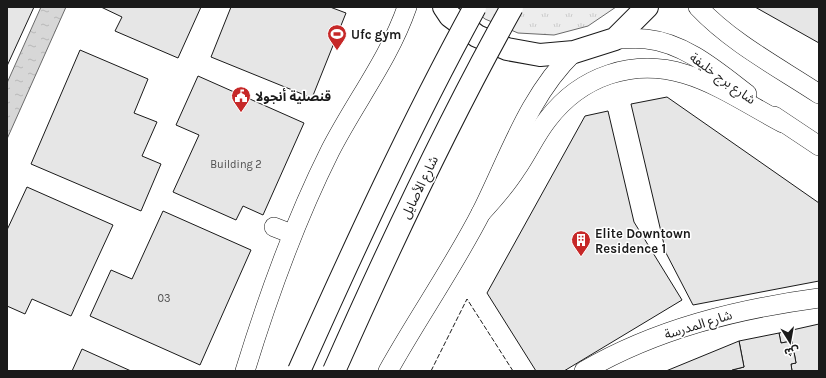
<svg xmlns="http://www.w3.org/2000/svg" width="826" height="378" font-family="Karla,'Noto Sans Arabic',sans-serif">
<style>
.grass{fill:url(#grass-tufts);stroke:#6a6a6a}
.water{fill:url(#water-ripples);stroke:#6a6a6a}
.building{fill:#e6e6e6;stroke:#1a1a1a}
.lines{fill:none;stroke-linecap:round;stroke-linejoin:round}
.minor-casing{stroke:#1a1a1a;stroke-width:20}
.major-casing{stroke:#1a1a1a;stroke-width:24}
.minor{stroke:#fff;stroke-width:19}
.major{stroke:#fff;stroke-width:22}
.major-bridge-casing{stroke:#1a1a1a;stroke-width:24;stroke-linecap:butt}
.major-bridge{stroke:#fff;stroke-width:22}
.fence{stroke:#1a1a1a;stroke-width:1;stroke-dasharray:5 2;stroke-linecap:butt}
.labels{text-anchor:middle;stroke-width:3;stroke-linejoin:round;paint-order:stroke}
.number-label{font-size:11px;fill:#4d4d4d}
.poi-label{font-size:13px;font-weight:bold;fill:#1a1a1a;stroke:#fff;text-anchor:start}
.street-label{font-size:13px;fill:#1a1a1a;stroke:#fff}
</style>
<defs>
<pattern id="grass-tufts" width="24" height="20" patternUnits="userSpaceOnUse"><rect width="24" height="20" fill="#ededed"/><path d="M3 7l-1-3M5 7V3M7 7l1-3M15 17l-1-3M17 17v-4M19 17l1-3" fill="none" stroke="#cbcbcb"/></pattern>
<pattern id="water-ripples" width="26" height="14" patternUnits="userSpaceOnUse"><rect width="26" height="14" fill="#d7d7d7"/><path d="M2 4q2-2 4 0t4 0M15 11q2-2 4 0t4 0" fill="none" stroke="#b8b8b8"/></pattern>
</defs>
<rect width="100%" height="100%" fill="#fff"/>
<polygon class="grass" points="471,7 616,7 588,26 554,35 518,33 485,19"/>
<polygon class="water" points="41,7 66,7 7,139 7,83"/>
<g class="building">
<polygon points="7,7 34,7 7,66"/>
<polygon points="101,7 201,7 178,58 115,31 122,17"/>
<polygon points="231,7 330,7 346,13 312,98 211,57"/>
<polygon points="755,7 819,7 819,43"/>
<polygon points="80,50 148,79 134,113 157,122 142,156 161,164 141,211 31,164"/>
<polygon points="198,76 304,123 263,215 243,206 236,220 173,192 199,135 176,125"/>
<polygon points="667,97 819,203 819,281 693,305 666,253 631,104"/>
<polygon points="608,111 634,222 682,300 564,371 536,371 487,293 585,116"/>
<polygon points="27,187 113,225 71,316 32,299 25,314 7,306 7,230"/>
<polygon points="163,211 251,250 200,365 90,316 111,270 132,279"/>
<polygon points="819,324 819,371 792,371 791,364 796,363 792,341 781,343 779,333"/>
<polygon points="779,333 781,343 792,341 796,363 791,364 792,371 732,371 732,370 744,367 739,341"/>
<polygon points="739,341 744,367 732,370 732,371 666,371"/>
<polygon points="82,349 131,371 72,371"/>
</g>
<g class="lines">
<defs>
<g id="minor">
<path d="M698 7C732 43 778 67 819 94"/>
<path d="M615 39C625 39 636 38 646 39 685 43 717 71 747 94"/>
<polyline points="774,116 819,146"/>
<path d="M481 213C494 199 507 184 517 168 528 152 536 134 548 119 581 76 633 58 685 74 719 84 752 107 783 123"/>
<polyline points="274,227 292,234"/>
<path d="M245 371C268 296 295 221 330 151 355 102 389 59 407 7"/>
<path d="M388 371C418 317 454 266 482 211 509 157 529 95 574 52"/>
<path d="M584 371C656 329 737 309 819 298"/>
</g>
<polyline id="major" points="444,7 450,16 477,36 507,49 540,55 574,52 615,39 647,7"/>
</defs>
<use href="#minor" class="minor-casing"/>
<use href="#major" class="major-casing"/>
<use href="#minor" class="minor"/>
<use href="#major" class="major"/>
<defs>
<g id="major-bridge">
<path d="M299 371C354 248 410 126 475 7"/>
<path d="M334 371C389 247 446 125 512 7"/>
</g>
</defs>
<use href="#major-bridge" class="major-bridge-casing"/>
<use href="#major-bridge" class="major-bridge"/>
<polyline class="fence" points="431,371 467,299 513,371"/>
</g>
<defs>
<symbol id="stadium-pin" viewBox="-11 -11 22 30"><path d="M0 17L-7.5 6A9.5 9.5 0 1 1 7.5 6Z" fill="#c62828" stroke="#fff"/><path d="M0-5a6.5 5 0 1 0 0 10a6.5 5 0 1 0 0-10ZM-3.5-1.8h7v3.6h-7Z" fill="#fff"/></symbol>
<symbol id="civic-pin" viewBox="-11 -11 22 30"><path d="M0 17L-7.5 6A9.5 9.5 0 1 1 7.5 6Z" fill="#c62828" stroke="#fff"/><path d="M-.6-6.5H3V-4.5H.6V-3L4-1V1h2V6H-6V1h2V-1L-.6-3ZM-1.2 2.5V6h2.4V2.5Z" fill="#fff"/></symbol>
<symbol id="building-pin" viewBox="-11 -11 22 30"><path d="M0 17L-7.5 6A9.5 9.5 0 1 1 7.5 6Z" fill="#c62828" stroke="#fff"/><path d="M-4-6H4V6H1V3H-1V6H-4ZM-2.5-4.3h1.7v1.8h-1.7ZM.8-4.3h1.7v1.8H.8ZM-2.5-1h1.7V.8h-1.7ZM.8-1h1.7V.8H.8Z" fill="#fff"/></symbol>
</defs>
<g fill-rule="evenodd">
<use href="#stadium-pin" x="326" y="23" width="22" height="30"/>
<use href="#civic-pin" x="230" y="85" width="22" height="30"/>
<use href="#building-pin" x="570" y="229" width="22" height="30"/>
</g>
<g class="labels">
<g class="number-label">
<text x="236" y="168">Building 2</text>
<text x="164" y="302">03</text>
</g>
<g class="poi-label">
<text x="351" y="39">Ufc gym</text>
<text x="255" y="101">قنصلية أنجولا</text>
<text x="595" y="238">Elite Downtown<tspan x="595" dy="15">Residence 1</tspan></text>
</g>
<g class="street-label">
<text transform="translate(723 78) rotate(36)" y="5">شارع برج خليفة</text>
<text transform="translate(419 187) rotate(-64)" y="5">شارع الأصايل</text>
<text transform="translate(698 324) rotate(-17)" y="5">شارع المدرسة</text>
</g>
</g>
<rect width="826" height="378" fill="none" stroke="#1a1a1a" stroke-width="16"/>
<g transform="translate(790 342) rotate(169)" stroke="#ffffff" stroke-width="3" paint-order="stroke">
<path d="M0-3L7 15L0 10L-7 15Z" fill="#1a1a1a"/>
<text y="-6" font-size="11" font-weight="bold" text-anchor="middle" fill="#1a1a1a">ش</text>
</g>
</svg>
